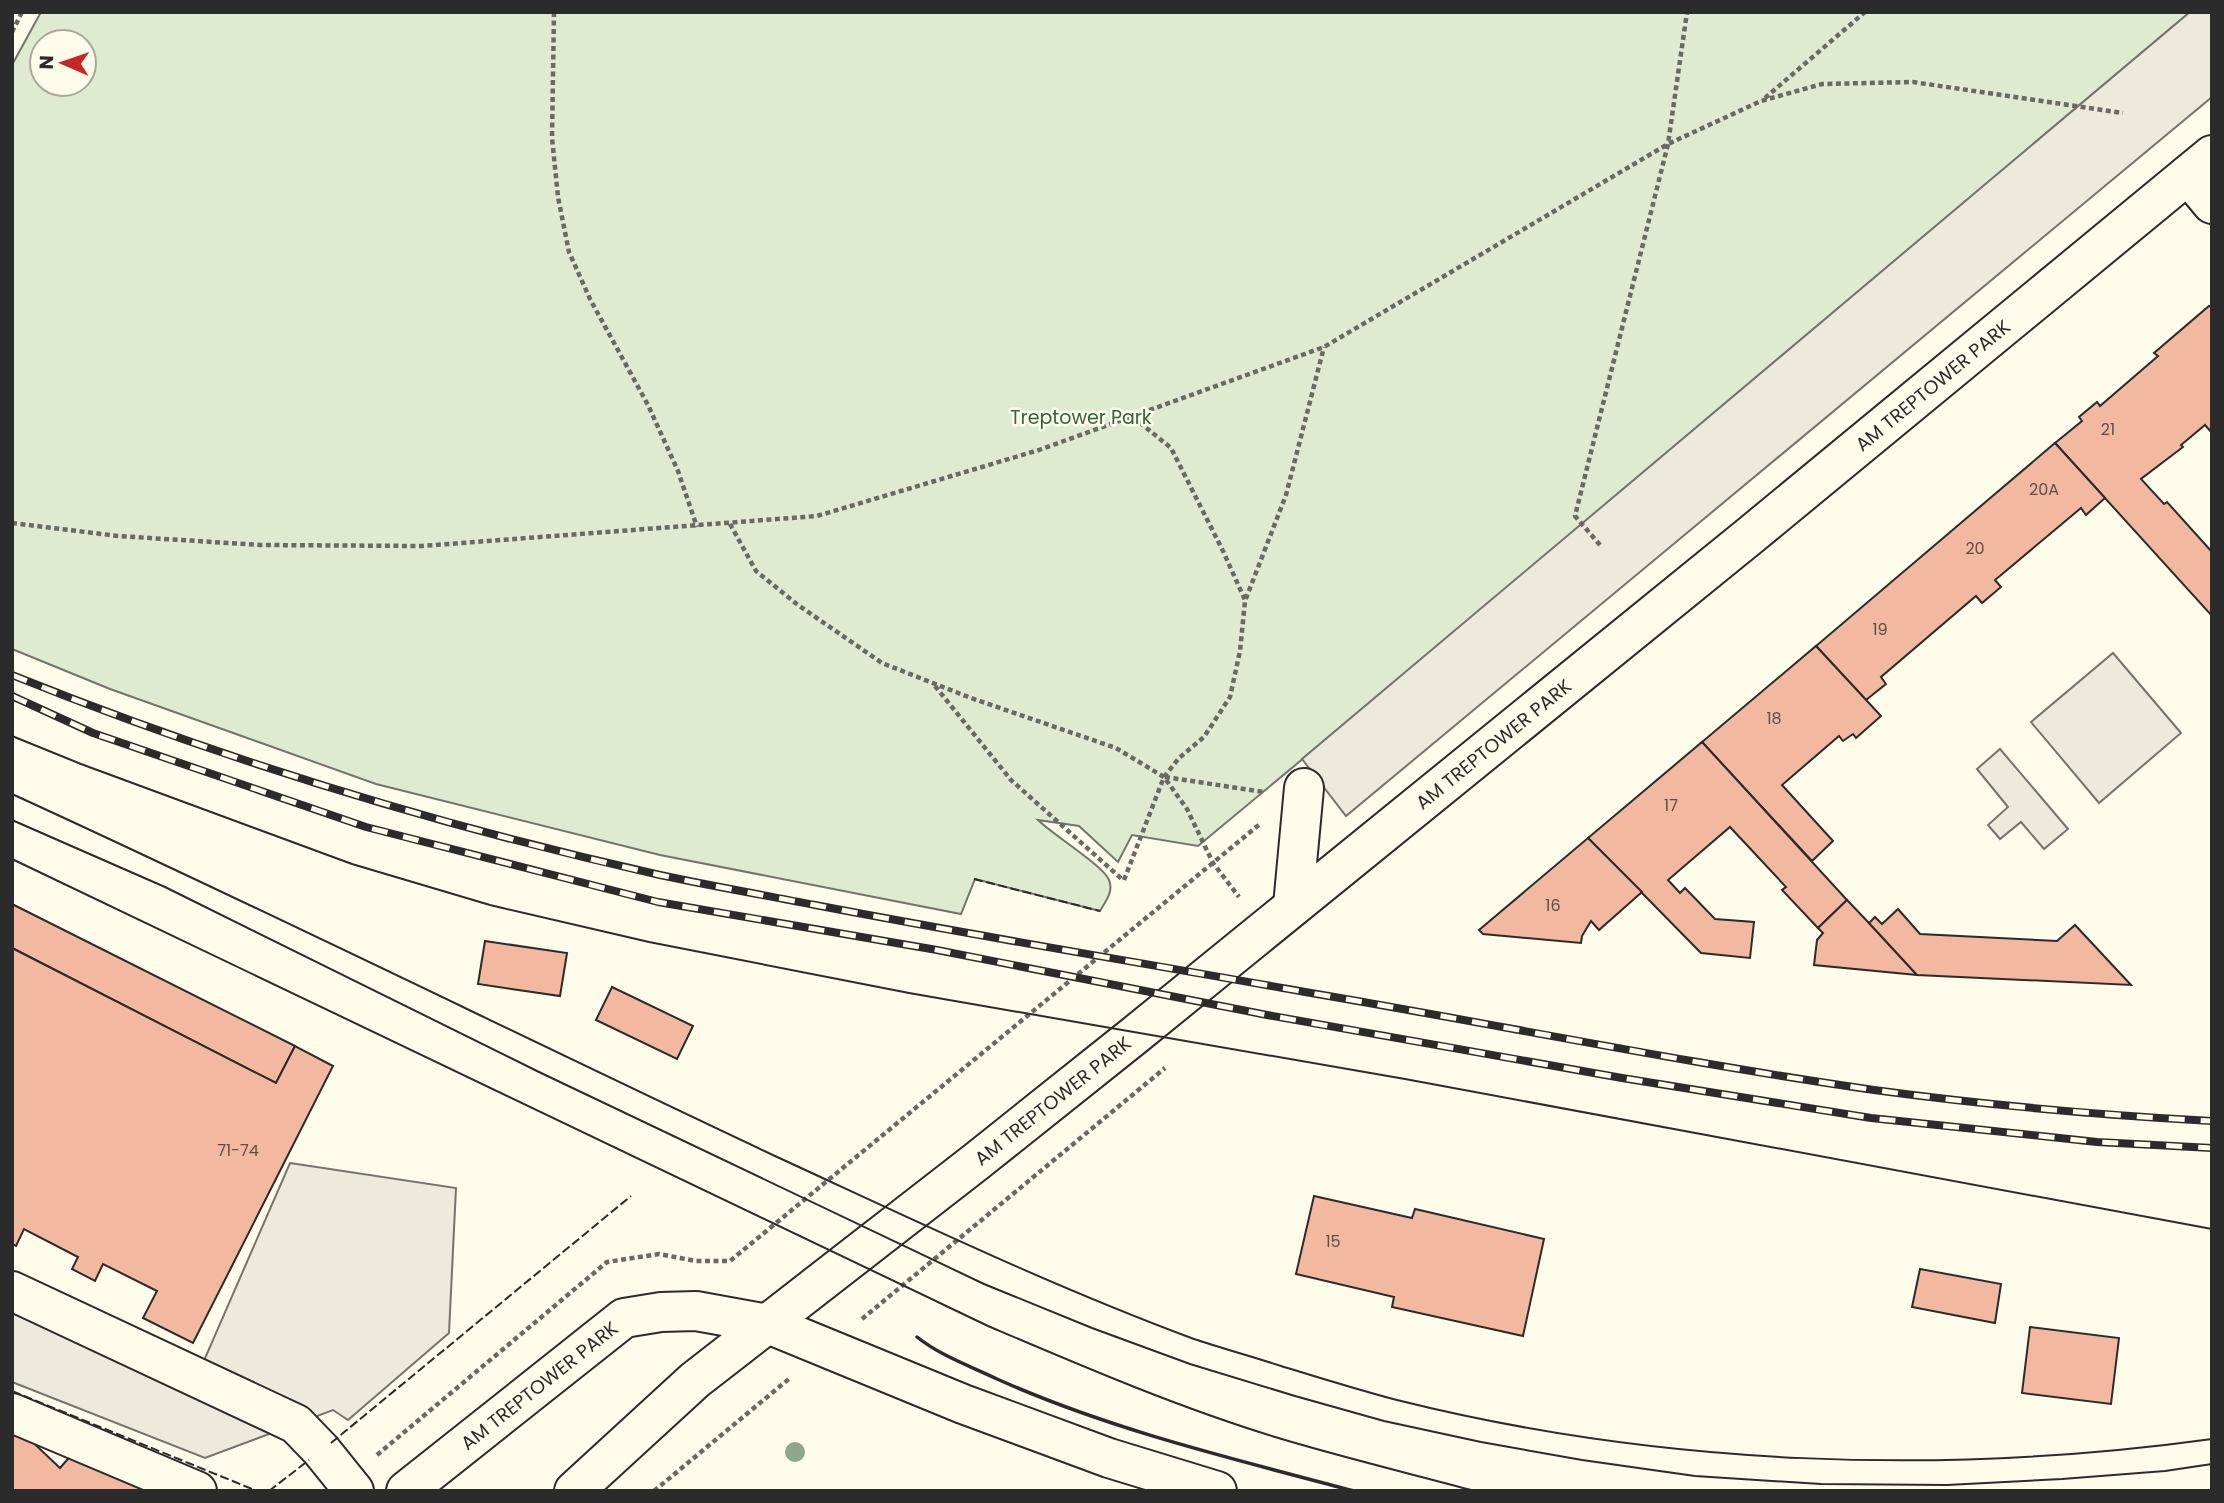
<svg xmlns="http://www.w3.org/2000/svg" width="2224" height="1503" font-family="Poppins,sans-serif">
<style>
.green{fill:#deebd1;stroke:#74746e;stroke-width:2;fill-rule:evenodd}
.parking{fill:#eceadb;stroke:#74746e;stroke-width:2}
.building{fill:#f2b8a0;stroke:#2b2b2b;stroke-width:2}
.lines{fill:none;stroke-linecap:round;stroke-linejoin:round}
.minor-casing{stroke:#2b2b2b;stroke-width:42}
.major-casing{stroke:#2b2b2b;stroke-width:42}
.highway-casing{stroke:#2b2b2b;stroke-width:42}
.path{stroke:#6a6964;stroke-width:4.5;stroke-dasharray:5 3.5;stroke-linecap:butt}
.minor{stroke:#fdfbea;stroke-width:38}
.major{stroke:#fdfbea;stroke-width:38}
.highway{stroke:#fdfbea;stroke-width:38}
.tram{stroke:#2b2b2b;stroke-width:2}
.rail-casing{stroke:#2b2b2b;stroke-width:8}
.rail{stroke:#fdfbea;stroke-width:5;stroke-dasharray:16;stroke-linecap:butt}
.fence{stroke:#2b2b2b;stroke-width:2;stroke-dasharray:9 3.5;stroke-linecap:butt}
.wall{stroke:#2b2b2b;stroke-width:3.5}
.tree{fill:#8ea78a}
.labels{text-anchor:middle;stroke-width:5;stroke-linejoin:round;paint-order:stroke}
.number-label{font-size:16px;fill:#5d4e48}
.street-label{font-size:19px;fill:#2b2b2b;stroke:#fdfbea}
.park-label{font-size:19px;fill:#34623c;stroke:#fdfbea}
</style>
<rect width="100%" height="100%" fill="#fdfbea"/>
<path class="green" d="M41 12H2190L1364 708 1198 846 1132 835 1118 862 1079 826 1038 820C1053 835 1104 866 1109 880 1114 892 1105 902 1100 911L975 879 961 914 660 855 376 784 110 689 12 649V65ZM42 42H84V84H42Z"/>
<g class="parking">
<polygon points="2190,12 2212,12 2212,97 1346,816 1302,759"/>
<polygon points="2113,653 2181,733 2099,803 2031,722"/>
<polygon points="2000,749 2068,829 2044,849 2021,822 2000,839 1988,825 2008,807 1977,769"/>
<polygon points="290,1163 456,1188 449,1333 348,1420 333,1410 205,1458 12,1382 12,1274 203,1363"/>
</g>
<g class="building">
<polygon points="2209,306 2212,307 2212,433 2205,425 2181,445 2183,447 2141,479 2164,504 2167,502 2212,552 2212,616 2055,443 2082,421 2079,417 2097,402 2100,406 2158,356 2154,353"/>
<polygon points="2055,443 2105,498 2086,515 2081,508 1995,580 2001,587 1982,603 1976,596 1881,677 1886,684 1866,700 1816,646"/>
<polygon points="1816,646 1881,716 1856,738 1853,734 1843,741 1839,736 1782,785 1833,841 1812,861 1702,742"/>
<polygon points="1702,742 1847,900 1818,928 1782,890 1786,887 1730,827 1668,880 1680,893 1685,888 1715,919 1754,922 1750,958 1701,953 1588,838"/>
<polygon points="1588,838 1642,892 1599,930 1591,921 1582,936 1581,943 1483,934 1479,930"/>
<polygon points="1847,900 1869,923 1917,975 1814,965 1817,940 1823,933 1818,928"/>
<polygon points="12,904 295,1046 276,1083 12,948"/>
<polygon points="1898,909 1920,934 2057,941 2075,925 2131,985 1917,975 1869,923 1875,917 1882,924"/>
<polygon points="485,941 567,953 560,996 478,984"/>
<polygon points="12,948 276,1083 295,1046 333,1066 193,1343 143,1318 157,1291 103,1264 95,1281 72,1269 78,1257 24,1229 16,1246 12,1244"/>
<polygon points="612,987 693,1026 677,1059 596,1020"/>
<polygon points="1314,1196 1412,1218 1415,1209 1544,1239 1523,1336 1392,1307 1394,1297 1296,1274"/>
<polygon points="1920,1269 2001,1284 1995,1323 1912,1307"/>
<polygon points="2030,1327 2119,1338 2111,1404 2022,1393"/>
<polygon points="12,1428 22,1432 60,1468 73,1453 133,1478 146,1491 12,1491"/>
</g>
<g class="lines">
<defs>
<g id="minor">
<polyline points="2188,175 2212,204"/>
<polyline points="1293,906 1304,788"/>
<polyline points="12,1291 296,1424 321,1450 354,1491"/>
<polyline points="12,1413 197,1491"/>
</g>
<g id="major">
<path id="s1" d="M406 1491 624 1318 661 1312 696 1311 768 1324"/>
<path id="s2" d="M574 1491 695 1380 977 1161 1135 1035 1752 534 2212 155"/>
</g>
<polyline id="highway" points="768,1324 963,1404 1109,1458 1217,1491"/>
</defs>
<use href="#minor" class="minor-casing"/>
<use href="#major" class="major-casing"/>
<use href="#highway" class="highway-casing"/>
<g class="path">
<polyline points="554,12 552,138 558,197 569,252 590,299 648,405 678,471 697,527"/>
<polyline points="12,32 22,12"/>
<polyline points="1765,98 1865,12"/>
<polyline points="1133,417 1171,448 1223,551 1245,600"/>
<polyline points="12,523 118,536 260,545 422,546 817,516 1039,450 1324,347 1668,144 1761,101 1822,84 1913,82 2123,113"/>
<polyline points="730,524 756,571 798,605 882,663 971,698 1116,748 1164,777 1187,809 1213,863 1239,897"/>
<polyline points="1600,545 1575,516 1668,144 1687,12"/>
<polyline points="935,686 1011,780 1123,880"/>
<polyline points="1165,777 1264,792"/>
<polyline points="1124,880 1164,777 1179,758 1204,737 1230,697 1240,651 1245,601 1286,495 1324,347"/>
<polyline points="862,1319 1165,1068"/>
<polyline points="377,1455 607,1262 659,1254 696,1261 730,1261 1260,824"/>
<polyline points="654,1491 790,1378"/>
</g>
<use href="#minor" class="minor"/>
<use href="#major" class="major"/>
<use href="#highway" class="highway"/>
<g class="tram">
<polyline points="12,736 81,764 352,864 490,905 649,942 909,993 1405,1079 2212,1229"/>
<path d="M12 794C268 911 520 1036 775 1156 914 1220 1051 1286 1194 1339 1224 1349 1254 1357 1284 1367 1321 1378 1359 1390 1397 1400 1661 1466 1943 1476 2212 1439"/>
<polyline points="12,820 165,887 539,1072 984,1284 1092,1328 1190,1364 1295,1396 1384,1421 1481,1442 1582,1460 1695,1476 1821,1484 1947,1485 2062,1479 2165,1471 2212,1464"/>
<path d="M12 859 988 1326C1082 1366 1177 1407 1275 1437 1341 1457 1408 1473 1475 1491"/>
</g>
<defs>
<g id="rail">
<path d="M12 675C222 759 440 826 660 875 711 886 764 895 815 905 978 936 1142 963 1305 992 1495 1024 1684 1063 1874 1090 1986 1105 2099 1115 2212 1121"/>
<polyline points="12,696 93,733 366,827 658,902 937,950 1267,1015 1622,1078 1871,1118 2097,1142 2212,1148"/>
</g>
</defs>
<use href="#rail" class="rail-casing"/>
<use href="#rail" class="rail"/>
<g class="fence">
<polyline points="974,879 1100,911"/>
<polyline points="12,1391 257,1491"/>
<polyline points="331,1443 631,1196"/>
<polyline points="269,1491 309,1460"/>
</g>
<path class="wall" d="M917 1337C941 1356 970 1366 997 1379 1111 1430 1234 1459 1354 1491"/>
</g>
<circle class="tree" cx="795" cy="1452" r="10"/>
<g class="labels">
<g class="number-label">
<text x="2108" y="435">21</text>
<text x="2044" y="495">20A</text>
<text x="1975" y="554">20</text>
<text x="1880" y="635">19</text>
<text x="1774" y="724">18</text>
<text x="1671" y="811">17</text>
<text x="1553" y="911">16</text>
<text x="238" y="1156">71-74</text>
<text x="1333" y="1247">15</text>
</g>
<g class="street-label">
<text dy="7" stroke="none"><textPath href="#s2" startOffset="1752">AM TREPTOWER PARK</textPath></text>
<text dy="7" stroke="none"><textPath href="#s2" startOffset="1185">AM TREPTOWER PARK</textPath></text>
<text dy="7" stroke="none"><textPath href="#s2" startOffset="618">AM TREPTOWER PARK</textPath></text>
<text dy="7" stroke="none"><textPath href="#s1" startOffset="170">AM TREPTOWER PARK</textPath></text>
</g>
<g class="park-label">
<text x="1081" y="424">Treptower Park</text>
</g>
</g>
<rect width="2224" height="1503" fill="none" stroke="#2b2b2b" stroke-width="28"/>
<g transform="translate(63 63) rotate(272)"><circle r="33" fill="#fdfbea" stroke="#a9a89e" stroke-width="2"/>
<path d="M0-5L12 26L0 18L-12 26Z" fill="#c62828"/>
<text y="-10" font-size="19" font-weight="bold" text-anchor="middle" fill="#2b2b2b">N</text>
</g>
</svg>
